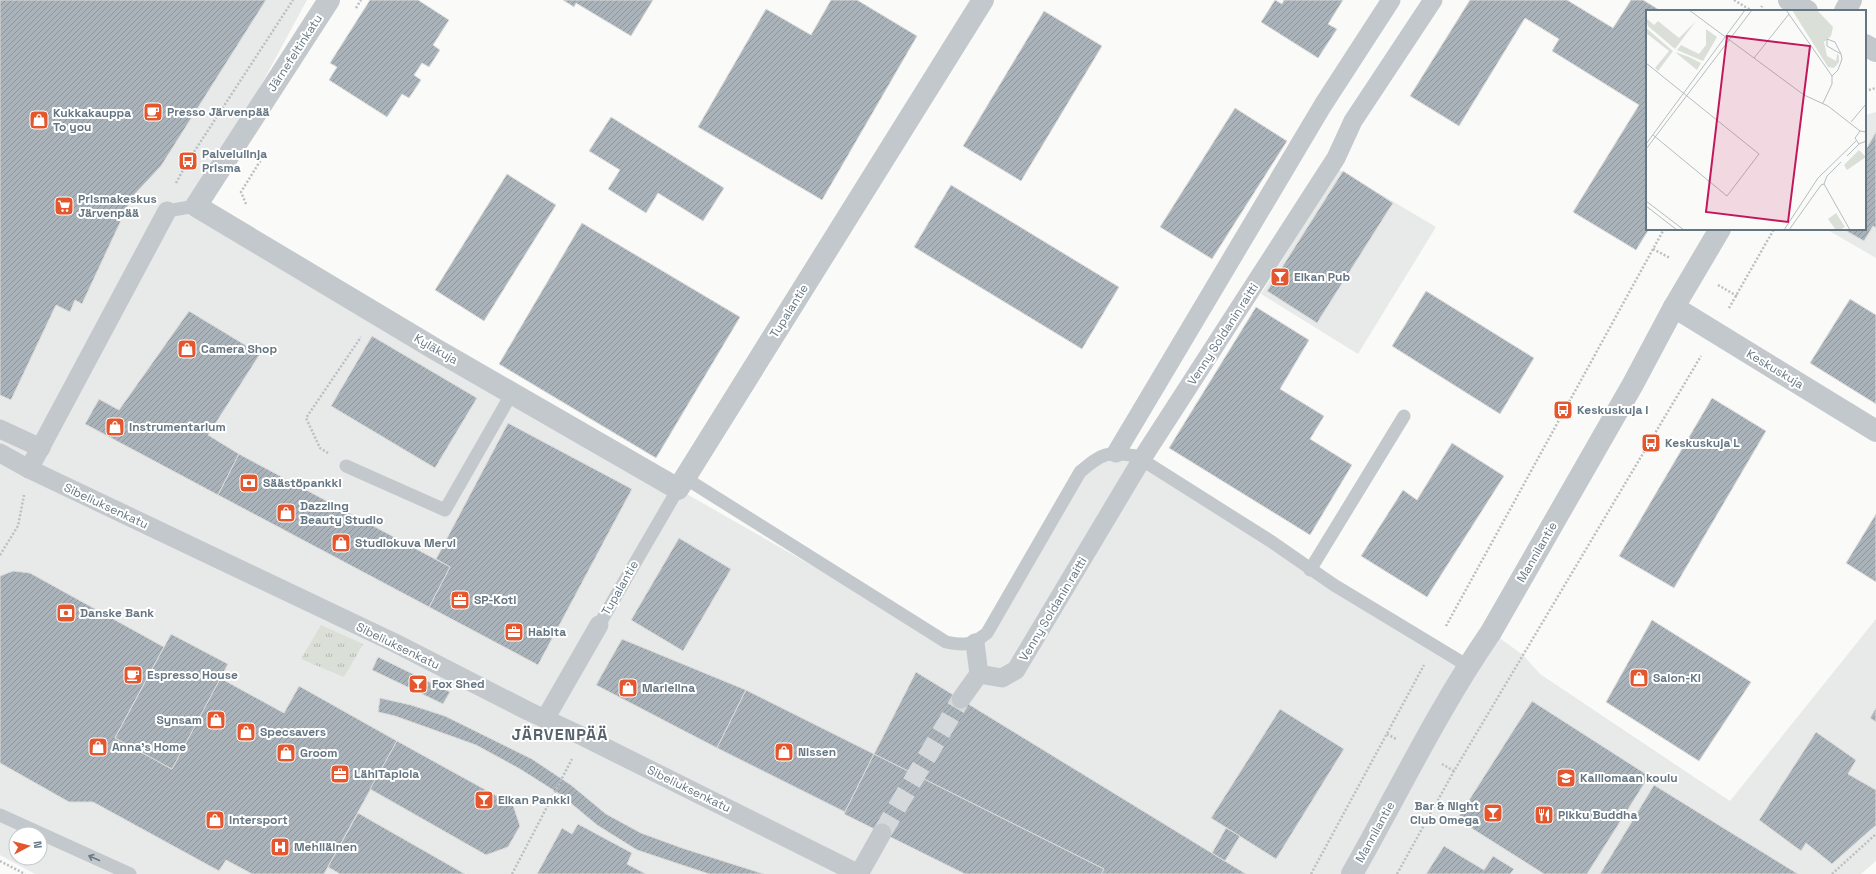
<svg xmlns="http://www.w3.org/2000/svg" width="1876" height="874" font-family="'Space Grotesk',sans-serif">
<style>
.built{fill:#e8e9e9;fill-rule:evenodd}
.park{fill:url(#park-tufts)}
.building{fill:url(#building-hatch);stroke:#dcdcda}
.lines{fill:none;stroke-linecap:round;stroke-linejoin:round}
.pedestrian-tunnel{stroke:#d5d9db;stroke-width:19;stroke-dasharray:19 10;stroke-linecap:butt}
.path{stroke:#bbbfc2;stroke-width:2.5;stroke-dasharray:2 2;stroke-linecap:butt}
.service{stroke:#c3c8cc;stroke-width:13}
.pedestrian{stroke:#c3c8cc;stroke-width:19}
.minor{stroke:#c3c8cc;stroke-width:22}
.tertiary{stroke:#c3c8cc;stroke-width:22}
.oneway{stroke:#6a7a87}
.labels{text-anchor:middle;stroke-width:4;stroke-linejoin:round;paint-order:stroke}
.street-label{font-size:12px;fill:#657683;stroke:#fff}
.poi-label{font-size:12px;font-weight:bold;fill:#657683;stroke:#fff;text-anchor:start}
.district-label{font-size:16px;font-weight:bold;letter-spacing:1px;fill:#57646e;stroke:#fff}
.inset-road{fill:none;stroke:#b5bdc2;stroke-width:1}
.view{fill:#c2185b;fill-opacity:0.15;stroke:#c2185b;stroke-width:2}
.inset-edge{fill:none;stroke:#657683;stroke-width:2}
</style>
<defs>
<pattern id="park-tufts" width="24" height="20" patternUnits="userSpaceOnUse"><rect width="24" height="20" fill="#dadfd7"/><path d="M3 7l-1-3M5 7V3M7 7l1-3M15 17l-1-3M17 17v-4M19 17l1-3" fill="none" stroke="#b4b9b4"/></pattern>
<pattern id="building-hatch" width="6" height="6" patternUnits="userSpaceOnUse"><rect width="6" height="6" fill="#aab3b9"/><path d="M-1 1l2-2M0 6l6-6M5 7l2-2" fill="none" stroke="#8e969c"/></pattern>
</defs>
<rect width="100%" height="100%" fill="#fafaf8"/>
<g class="built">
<path d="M0 0H307L196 205 678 489 946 642 975 643 1080 472 1097 457 1136 456 1468 666 1491 632 1523 655 1540 674 1730 801 1876 619V861L1861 874H35L0 855ZM16 834H40V858H16Z"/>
<polygon points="1876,112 1876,258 1826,229 1865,229 1865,115"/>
<polygon points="1338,169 1436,227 1358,354 1261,294"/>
</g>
<polygon class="park" points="321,625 363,644 344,677 301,659"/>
<g class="building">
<polygon points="0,0 266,0 161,166 132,197 82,304 75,300 70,312 56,305 11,400 0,395"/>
<polygon points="370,0 418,0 449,20 433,45 440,50 429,67 422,63 414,75 421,80 409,98 402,94 387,117 329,80 337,67 330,63"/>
<polygon points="563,0 653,0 631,36 576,3 574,7"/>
<polygon points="831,0 857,0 917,36 822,200 698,127 766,9 811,35"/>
<polygon points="1275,0 1282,4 1284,0 1343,0 1328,24 1337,29 1318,58 1261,22"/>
<polygon points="1470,0 1567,0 1613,28 1631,0 1643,0 1661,11 1647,11 1647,229 1649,229 1636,250 1573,212 1639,105 1552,51 1559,39 1525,18 1459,126 1410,96"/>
<polygon points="1044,11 1102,46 1021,181 963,146"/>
<polygon points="1235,108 1287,141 1212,259 1160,227"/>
<polygon points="611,117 724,188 703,221 658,193 646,213 608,189 620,170 589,151"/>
<polygon points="1876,132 1876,228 1873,226 1864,241 1843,229 1865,229 1865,151"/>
<polygon points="1343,171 1393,203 1317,323 1267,291"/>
<polygon points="507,174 556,205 484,321 435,290"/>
<polygon points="951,185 1119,287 1082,349 914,247"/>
<polygon points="582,223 740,317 656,458 499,364"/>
<polygon points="1426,291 1534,358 1500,414 1392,346"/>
<polygon points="1850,299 1876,315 1876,404 1810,363"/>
<polygon points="1256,307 1309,340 1280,389 1324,416 1310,439 1352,465 1310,535 1169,448"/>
<polygon points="189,311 260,354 208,435 239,454 218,495 85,424 99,399 119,410"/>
<polygon points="372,336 477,398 435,468 331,406"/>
<polygon points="1712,398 1766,431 1674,588 1619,556"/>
<polygon points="508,423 632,489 538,665 429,607 450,567 436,559"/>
<polygon points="1452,443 1504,476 1427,597 1361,556 1403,490 1417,500"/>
<polygon points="239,454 450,567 429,607 218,495"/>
<polygon points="1876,514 1876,582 1846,563"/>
<polygon points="679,538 731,569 683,651 631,620"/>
<polygon points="13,571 30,573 164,647 115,738 172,769 220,678 284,713 299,686 397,741 324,874 252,874 226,860 219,871 93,802 69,802 0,763 0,576"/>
<polygon points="1652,620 1751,682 1699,761 1606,702"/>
<polygon points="171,634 228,664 172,769 115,738"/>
<polygon points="622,639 746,690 717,748 596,685"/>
<polygon points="378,657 450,692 443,704 372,670"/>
<polygon points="916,672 1246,874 1101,874 1104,869 874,754"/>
<polygon points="746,690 874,754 845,812 717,748"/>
<polygon points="380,698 411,705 445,716 532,759 571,785 606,814 641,833 682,848 764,874 709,874 637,850 597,825 561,795 520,769 476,745 395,716 378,712"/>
<polygon points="1532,701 1649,776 1587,874 1544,874 1457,819"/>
<polygon points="1876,708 1876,722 1870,718"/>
<polygon points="1280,709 1344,749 1276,859 1211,818"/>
<polygon points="1816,732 1856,760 1848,774 1876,790 1876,825 1832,864 1806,843 1801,851 1759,820"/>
<polygon points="397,741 513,805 520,826 508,847 486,855 370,789"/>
<polygon points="874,754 1104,869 1101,874 965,874 844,814"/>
<polygon points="1654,785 1798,874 1600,874"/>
<polygon points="358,813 465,874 340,874 328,867"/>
<polygon points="578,824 632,853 627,864 646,874 537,874 562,828 572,834"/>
<polygon points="1226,828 1240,836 1225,861 1212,853"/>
<polygon points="1444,846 1484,870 1493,856 1514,869 1510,874 1426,874"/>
</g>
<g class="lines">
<polyline class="pedestrian-tunnel" points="882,833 961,699"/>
<g class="path">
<polyline points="1734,0 1752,11"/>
<polyline points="356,8 361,0"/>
<polyline points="1760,11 1762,6"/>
<polyline points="1865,91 1876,88"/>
<polyline points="176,183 188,161 293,0"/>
<polyline points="246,204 241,192 262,158"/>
<polyline points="1653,249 1670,258"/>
<polyline points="1718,285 1737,296"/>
<polyline points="1729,308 1774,229"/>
<polyline points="328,453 320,448 306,418 361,337"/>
<polyline points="0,555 18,526 24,495"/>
<polyline points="1446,626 1664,229"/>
<polyline points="1387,734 1396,739"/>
<polyline points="1442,764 1454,771"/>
<polyline points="0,861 25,874"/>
<polyline points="512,874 572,759"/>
<polyline points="1311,874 1424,665"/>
<polyline points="1397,874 1454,771 1701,356"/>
<polyline points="1832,874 1876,834"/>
</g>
<g class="service">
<polyline points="167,211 196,206"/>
<polyline points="346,466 445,510 512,393"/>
<path d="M685 478 946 642C965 646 972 645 987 633L1080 472C1102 453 1107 451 1136 456L1272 542 1334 585 1468 666"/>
<polyline points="1310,570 1404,416"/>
<polyline points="599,625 678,489"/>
<polyline points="0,815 130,874"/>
</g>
<g class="pedestrian">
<polyline points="0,429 41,448"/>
<polyline points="0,453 29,469 395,643 528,711 584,737 859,874"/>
<polyline points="1116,453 1323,105 1391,0"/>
<polyline points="29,469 167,211"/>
<polyline points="979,674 1002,678 1016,670 1145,454 1336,158 1353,121 1433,0"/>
<polyline points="961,699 979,674 975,643"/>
<polyline points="545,719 599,625"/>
<polyline points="859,874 882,833"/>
</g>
<g class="minor">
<polyline points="329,0 196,206 435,349 678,489 983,0"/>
<polyline points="1845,11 1851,0"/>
<polyline points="1674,307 1876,431"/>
<path d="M1352 874C1398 793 1438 709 1491 632L1633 384 1674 307 1720 229"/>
</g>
<g class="tertiary">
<polyline points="1789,0 1807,11"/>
<polyline points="1865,45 1876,51"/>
</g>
</g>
<defs><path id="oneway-shaft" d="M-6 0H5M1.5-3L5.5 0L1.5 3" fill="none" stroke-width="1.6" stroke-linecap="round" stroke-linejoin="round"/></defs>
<use class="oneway" href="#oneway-shaft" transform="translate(94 858) rotate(-156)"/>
<defs>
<symbol id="cafe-square" viewBox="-11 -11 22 22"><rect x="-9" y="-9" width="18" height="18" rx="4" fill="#e4572e" stroke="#fff"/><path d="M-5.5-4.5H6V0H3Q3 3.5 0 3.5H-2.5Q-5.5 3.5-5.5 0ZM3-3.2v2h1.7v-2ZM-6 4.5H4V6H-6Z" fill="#fff"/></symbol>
<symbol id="shop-square" viewBox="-11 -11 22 22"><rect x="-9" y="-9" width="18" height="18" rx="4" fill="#e4572e" stroke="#fff"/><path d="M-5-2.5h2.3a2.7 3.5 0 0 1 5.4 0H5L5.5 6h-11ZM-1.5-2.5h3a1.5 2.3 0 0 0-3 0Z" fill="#fff"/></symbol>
<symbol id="bus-square" viewBox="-11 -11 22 22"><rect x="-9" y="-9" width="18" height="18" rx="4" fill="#e4572e" stroke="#fff"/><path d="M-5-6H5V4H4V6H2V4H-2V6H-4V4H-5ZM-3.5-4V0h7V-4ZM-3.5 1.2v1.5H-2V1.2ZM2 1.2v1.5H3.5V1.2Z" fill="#fff"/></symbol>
<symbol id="supermarket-square" viewBox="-11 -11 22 22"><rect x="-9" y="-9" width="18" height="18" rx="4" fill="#e4572e" stroke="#fff"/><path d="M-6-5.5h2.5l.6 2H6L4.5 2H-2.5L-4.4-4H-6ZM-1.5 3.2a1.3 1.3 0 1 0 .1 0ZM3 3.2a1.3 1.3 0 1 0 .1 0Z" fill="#fff"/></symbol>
<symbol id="bar-square" viewBox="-11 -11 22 22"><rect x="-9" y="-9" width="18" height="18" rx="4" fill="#e4572e" stroke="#fff"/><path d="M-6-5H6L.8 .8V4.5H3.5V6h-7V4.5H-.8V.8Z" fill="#fff"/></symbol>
<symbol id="bank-square" viewBox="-11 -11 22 22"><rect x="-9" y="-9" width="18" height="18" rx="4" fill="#e4572e" stroke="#fff"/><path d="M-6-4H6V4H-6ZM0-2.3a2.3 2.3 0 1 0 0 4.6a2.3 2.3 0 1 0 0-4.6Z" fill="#fff"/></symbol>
<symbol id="office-square" viewBox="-11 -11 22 22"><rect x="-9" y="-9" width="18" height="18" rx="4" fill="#e4572e" stroke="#fff"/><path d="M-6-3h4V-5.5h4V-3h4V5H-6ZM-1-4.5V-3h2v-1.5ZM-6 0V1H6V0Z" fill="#fff"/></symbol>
<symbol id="school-square" viewBox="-11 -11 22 22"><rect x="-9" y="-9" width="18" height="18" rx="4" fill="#e4572e" stroke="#fff"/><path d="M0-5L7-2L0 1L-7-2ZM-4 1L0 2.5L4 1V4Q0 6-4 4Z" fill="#fff"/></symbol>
<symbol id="restaurant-square" viewBox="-11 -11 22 22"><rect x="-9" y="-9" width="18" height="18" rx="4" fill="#e4572e" stroke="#fff"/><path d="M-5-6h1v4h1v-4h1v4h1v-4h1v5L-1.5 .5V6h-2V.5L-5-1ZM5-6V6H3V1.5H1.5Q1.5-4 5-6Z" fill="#fff"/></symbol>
<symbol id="hospital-square" viewBox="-11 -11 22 22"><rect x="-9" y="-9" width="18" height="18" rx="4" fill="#e4572e" stroke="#fff"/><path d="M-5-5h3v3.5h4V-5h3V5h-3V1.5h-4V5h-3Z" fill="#fff"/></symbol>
</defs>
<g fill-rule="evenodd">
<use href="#cafe-square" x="142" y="101" width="22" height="22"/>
<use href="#shop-square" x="28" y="109" width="22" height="22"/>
<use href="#bus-square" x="177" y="150" width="22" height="22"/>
<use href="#supermarket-square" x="53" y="195" width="22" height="22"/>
<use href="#bar-square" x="1269" y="266" width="22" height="22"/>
<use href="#shop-square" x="176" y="338" width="22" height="22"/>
<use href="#bus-square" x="1552" y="399" width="22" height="22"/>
<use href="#shop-square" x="104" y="416" width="22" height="22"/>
<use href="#bus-square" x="1640" y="432" width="22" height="22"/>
<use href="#bank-square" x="238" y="472" width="22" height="22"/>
<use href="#shop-square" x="275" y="502" width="22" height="22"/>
<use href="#shop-square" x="330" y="532" width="22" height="22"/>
<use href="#office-square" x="449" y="589" width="22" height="22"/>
<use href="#bank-square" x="55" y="602" width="22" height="22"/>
<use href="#office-square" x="503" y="621" width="22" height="22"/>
<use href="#cafe-square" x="122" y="664" width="22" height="22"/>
<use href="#shop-square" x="1628" y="667" width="22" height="22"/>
<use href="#bar-square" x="407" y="673" width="22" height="22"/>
<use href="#shop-square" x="617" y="677" width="22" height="22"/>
<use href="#shop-square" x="205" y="709" width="22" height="22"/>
<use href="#shop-square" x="235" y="721" width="22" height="22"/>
<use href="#shop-square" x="87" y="736" width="22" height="22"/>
<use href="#shop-square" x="773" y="741" width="22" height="22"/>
<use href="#shop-square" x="275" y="742" width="22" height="22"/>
<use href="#office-square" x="329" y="763" width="22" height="22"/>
<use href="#school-square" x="1555" y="767" width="22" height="22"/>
<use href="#bar-square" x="473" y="789" width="22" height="22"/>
<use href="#bar-square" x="1482" y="802" width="22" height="22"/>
<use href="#restaurant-square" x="1533" y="804" width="22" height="22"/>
<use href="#shop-square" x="204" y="809" width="22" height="22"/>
<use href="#hospital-square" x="269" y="836" width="22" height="22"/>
</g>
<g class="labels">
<g class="street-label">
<text transform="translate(295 53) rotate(-57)" y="4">Järnefeltinkatu</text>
<text transform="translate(789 311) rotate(-58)" y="4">Tupalantie</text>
<text transform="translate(1223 334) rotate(-57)" y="4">Venny Soldanin raitti</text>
<text transform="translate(436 349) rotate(30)" y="4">Kyläkuja</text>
<text transform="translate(1775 369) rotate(31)" y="4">Keskuskuja</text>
<text transform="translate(106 506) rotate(25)" y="4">Sibeliuksenkatu</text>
<text transform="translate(1537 552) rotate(-60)" y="4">Mannilantie</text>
<text transform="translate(620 588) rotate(-60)" y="4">Tupalantie</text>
<text transform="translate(1053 609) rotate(-59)" y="4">Venny Soldanin raitti</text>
<text transform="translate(398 646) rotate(26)" y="4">Sibeliuksenkatu</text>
<text transform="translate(689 789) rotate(26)" y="4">Sibeliuksenkatu</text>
<text transform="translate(1375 832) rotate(-61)" y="4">Mannilantie</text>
</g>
<g class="poi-label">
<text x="167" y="116">Presso Järvenpää</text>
<text x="53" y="117">Kukkakauppa<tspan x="53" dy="14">To you</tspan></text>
<text x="202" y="158">Palvelulinja<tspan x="202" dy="14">Prisma</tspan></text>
<text x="78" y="203">Prismakeskus<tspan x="78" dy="14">Järvenpää</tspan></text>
<text x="1294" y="281">Eikan Pub</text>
<text x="201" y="353">Camera Shop</text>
<text x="1577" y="414">Keskuskuja I</text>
<text x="129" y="431">Instrumentarium</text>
<text x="1665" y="447">Keskuskuja L</text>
<text x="263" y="487">Säästöpankki</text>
<text x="300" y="510">Dazzling<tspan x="300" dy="14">Beauty Studio</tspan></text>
<text x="355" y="547">Studiokuva Mervi</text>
<text x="474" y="604">SP-Koti</text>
<text x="80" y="617">Danske Bank</text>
<text x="528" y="636">Habita</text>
<text x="147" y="679">Espresso House</text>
<text x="1653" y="682">Salon-KI</text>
<text x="432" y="688">Fox Shed</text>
<text x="642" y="692">Marielina</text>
<text x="202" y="724" text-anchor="end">Synsam</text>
<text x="260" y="736">Specsavers</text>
<text x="112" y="751">Anna's Home</text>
<text x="798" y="756">Nissen</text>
<text x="300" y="757">Groom</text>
<text x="354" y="778">LähiTapiola</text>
<text x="1580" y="782">Kalliomaan koulu</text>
<text x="498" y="804">Eikan Pankki</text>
<text x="1479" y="810" text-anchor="end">Bar &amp; Night<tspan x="1479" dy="14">Club Omega</tspan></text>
<text x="1558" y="819">Pikku Buddha</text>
<text x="229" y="824">Intersport</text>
<text x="294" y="851">Mehiläinen</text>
</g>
<g class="district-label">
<text x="560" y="740">JÄRVENPÄÄ</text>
</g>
</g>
<g transform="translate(1646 10)">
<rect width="220" height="220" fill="#fafaf8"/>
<path d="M146 0H171L187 17 185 26 178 32 181 46 190 51 191 44 193 45V52L188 58 182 57ZM0 8 8 15 12 11 33 28 50 11 29 39 2 16ZM0 18 27 41 12 61 9 58 23 41 0 23ZM60 19 71 27 57 51 31 40 35 35 53 44 60 35ZM29 42 43 47 55 53 51 60ZM213 140 220 147 201 160 198 155ZM190 203 199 217 193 220H190L182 209Z" fill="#dadfd7"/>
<path class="inset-road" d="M43 0 158 85 182 96 214 121M140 0 186 66V74L177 93M108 48 143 4M0 53 113 144 81 186 7 125M186 66 192 60 196 49 195 44 189 32 181 29V36L195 44M205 112 220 94M220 122 214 121 209 128 213 134 220 131M0 134 99 0M0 139 106 0M201 146 213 134M178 174 204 220M175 175 178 174 181 166 195 152M0 191 38 220M0 196 31 220M138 220 172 168 210 131M143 220 175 175"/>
<path class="view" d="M81 26 164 36 142 212 60 202Z"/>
<rect width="220" height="220" class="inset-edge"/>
</g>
<g transform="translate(28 846) rotate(83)"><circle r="19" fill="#ffffff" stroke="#c1c8cd"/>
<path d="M0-3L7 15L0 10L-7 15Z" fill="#e4572e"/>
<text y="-6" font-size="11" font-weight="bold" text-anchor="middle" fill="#657683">N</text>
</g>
</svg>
